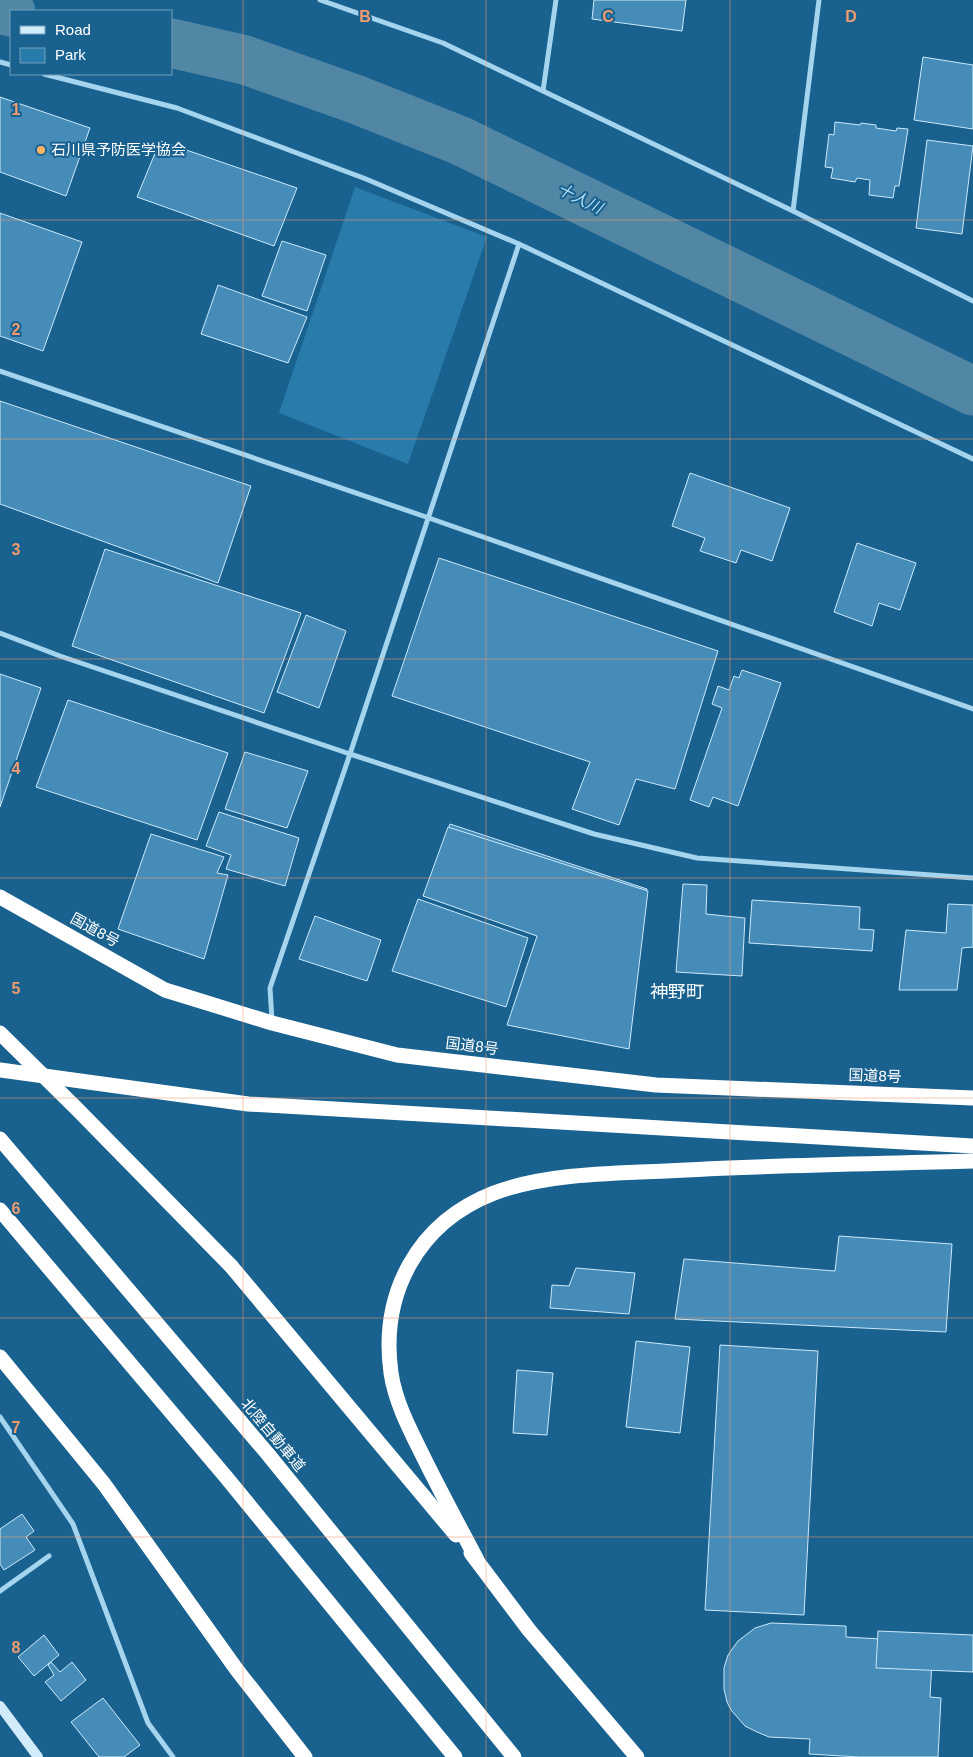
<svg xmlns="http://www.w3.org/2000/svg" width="973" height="1757" font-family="Helvetica,'Noto Sans JP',sans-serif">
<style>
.green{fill:#287baa}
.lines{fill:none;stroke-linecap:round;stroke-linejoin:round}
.river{stroke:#5286a5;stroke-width:49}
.building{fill:#458db8;stroke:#cbe9fa}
.street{stroke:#a5d4ef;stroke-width:5}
.secondary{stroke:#d2ebfa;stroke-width:10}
.highway{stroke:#fff;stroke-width:15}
.highway-bridge{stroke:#fff;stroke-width:15}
.grid{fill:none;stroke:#f19b6d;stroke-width:1;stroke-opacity:0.55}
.poi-dot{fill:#ffb563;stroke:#19618e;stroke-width:2}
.labels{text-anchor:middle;stroke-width:4;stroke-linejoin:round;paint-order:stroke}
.poi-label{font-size:15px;fill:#fff;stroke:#19618e;text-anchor:start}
.street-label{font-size:15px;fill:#fff;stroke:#19618e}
.water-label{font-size:16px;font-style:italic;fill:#b1ddf6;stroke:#19618e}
.quarter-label{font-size:18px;fill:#fff;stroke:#19618e}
.grid-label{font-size:16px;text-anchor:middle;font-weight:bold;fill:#f19b6d;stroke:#19618e;stroke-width:4;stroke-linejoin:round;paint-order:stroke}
</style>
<rect width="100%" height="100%" fill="#19618e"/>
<polygon class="green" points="355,187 487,237 408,464 279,413"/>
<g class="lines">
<g class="river">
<polyline points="0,9 11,12"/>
<polyline points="171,43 245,60 355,99 461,141 973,391"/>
</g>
</g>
<g class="building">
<polygon points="594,0 686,0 682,31 592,19"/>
<polygon points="923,57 973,65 973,129 914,120"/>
<polygon points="0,97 90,128 66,196 0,172"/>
<polygon points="835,122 860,125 861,123 876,125 876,128 896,131 897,128 908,129 899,186 895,186 893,198 869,195 870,180 857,178 855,182 831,178 833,168 825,167 829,134 834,135"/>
<polygon points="927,140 973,146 962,234 916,228"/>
<polygon points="160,141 297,188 274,246 137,197"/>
<polygon points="0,213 82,242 43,351 0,336"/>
<polygon points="282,241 326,255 307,311 262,296"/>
<polygon points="218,285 307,317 288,363 201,334"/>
<polygon points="0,401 251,486 218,583 0,504"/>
<polygon points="690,473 790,508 772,561 741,550 736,563 700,551 705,538 672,526"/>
<polygon points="857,543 916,563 900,610 879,603 872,626 834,612"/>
<polygon points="105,549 301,613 264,713 72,646"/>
<polygon points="439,558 718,651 675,789 636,779 619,825 572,809 590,762 392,696"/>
<polygon points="306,615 346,631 319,708 277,692"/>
<polygon points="742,670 781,683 738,806 713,797 709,807 690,800 722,708 712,704 718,686 729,690 734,676 739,678"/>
<polygon points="0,674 41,688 0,807"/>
<polygon points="68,700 228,753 197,840 36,787"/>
<polygon points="245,752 308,771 287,828 225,809"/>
<polygon points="219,812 299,838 285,886 226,869 231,855 206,846"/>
<polygon points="450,824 647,889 638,916 553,888 556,880 443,843"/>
<polygon points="448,827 648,891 629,1049 507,1025 537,936 423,896"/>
<polygon points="151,834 224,857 217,873 228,875 204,959 118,929"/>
<polygon points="683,884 707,885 706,914 745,918 742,976 676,972"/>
<polygon points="418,899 528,938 506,1007 392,971"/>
<polygon points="752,900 860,907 859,929 874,930 872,951 749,943"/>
<polygon points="948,904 973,905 973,947 962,948 957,990 899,990 906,930 946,933"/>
<polygon points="315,916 381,940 367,981 299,959"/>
<polygon points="839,1236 952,1244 946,1332 675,1319 684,1259 835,1271"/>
<polygon points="576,1268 635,1273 629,1314 550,1308 552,1285 569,1286"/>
<polygon points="636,1341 690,1347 680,1433 626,1427"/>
<polygon points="720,1345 818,1351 804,1615 705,1610"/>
<polygon points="517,1370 553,1373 547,1435 513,1433"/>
<polygon points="22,1514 34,1531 26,1537 35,1550 4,1570 0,1564 0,1529"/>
<polygon points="771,1623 846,1626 846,1637 933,1642 930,1697 941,1698 938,1757 859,1757 809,1754 810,1739 769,1737 757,1732 745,1726 731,1710 727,1702 724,1689 724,1668 728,1655 738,1641 755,1628"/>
<polygon points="878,1631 973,1635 973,1672 876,1668"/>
<polygon points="44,1635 59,1655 34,1676 18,1657"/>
<polygon points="51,1662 60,1672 72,1662 86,1680 61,1701 45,1682 54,1675 48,1665"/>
<polygon points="103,1698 140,1745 124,1757 99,1757 71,1722"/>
</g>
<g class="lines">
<g class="street">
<polyline points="320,0 443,43 793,211 973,301"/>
<polyline points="0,62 11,65"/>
<polyline points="44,74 177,108 366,179 519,244 973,459"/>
<polyline points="543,91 556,0"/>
<polyline points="793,211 819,0"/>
<polyline points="519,244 350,754 594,834 697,858 973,878"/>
<polyline points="0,371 429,518 973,709"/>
<polyline points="0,633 60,656 350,754 270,988 272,1020"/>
<polyline points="0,1417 73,1524 148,1723 173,1757"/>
<polyline points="0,1591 49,1556"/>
</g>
<polyline class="secondary" points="0,1706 38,1757"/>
<g class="highway">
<polyline points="0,897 165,990 272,1023 397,1055 656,1085 973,1098"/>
<polyline points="0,1070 248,1104 973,1146"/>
<polyline points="0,1139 267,1453 514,1757"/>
<polyline points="0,1210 226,1477 455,1757"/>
<polyline points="231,1266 456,1535"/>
<polyline points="0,1357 104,1484 237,1670 305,1757"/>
<polyline points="471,1553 529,1630 637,1757"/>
<path d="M477 1560C458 1524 438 1487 420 1450 408 1426 395 1400 391 1373 380 1294 417 1223 494 1193 544 1174 612 1173 666 1171 768 1165 871 1164 973 1161"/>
</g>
<polyline class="highway-bridge" points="0,1033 77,1109 231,1266"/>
</g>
<path class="grid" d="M243 0V1757M486 0V1757M730 0V1757M0 220H973M0 439H973M0 659H973M0 878H973M0 1098H973M0 1318H973M0 1537H973"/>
<circle class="poi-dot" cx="41" cy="150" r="5"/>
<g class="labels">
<g class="poi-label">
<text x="51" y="155">石川県予防医学協会</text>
</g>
<g class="street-label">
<text transform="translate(95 930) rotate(29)" y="5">国道8号</text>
<text transform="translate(472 1046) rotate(7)" y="5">国道8号</text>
<text transform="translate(875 1076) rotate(2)" y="5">国道8号</text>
<text transform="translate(273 1435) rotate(50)" y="5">北陸自動車道</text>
</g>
<g class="water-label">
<text transform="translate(580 198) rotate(26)" y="6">十人川</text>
</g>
<g class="quarter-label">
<text x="677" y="998">神野町</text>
</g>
</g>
<g class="grid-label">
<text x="365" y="22">B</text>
<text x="608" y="22">C</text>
<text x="851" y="22">D</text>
<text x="16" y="115">1</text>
<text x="16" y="335">2</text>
<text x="16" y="555">3</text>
<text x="16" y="774">4</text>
<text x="16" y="994">5</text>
<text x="16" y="1214">6</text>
<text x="16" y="1433">7</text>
<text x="16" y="1653">8</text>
</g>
<rect x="10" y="10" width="162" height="65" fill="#19618e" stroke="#75a0bb"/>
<rect x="20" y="26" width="25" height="8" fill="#d2ebfa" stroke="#75a0bb"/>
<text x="55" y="35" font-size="15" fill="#ffffff">Road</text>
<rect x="20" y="48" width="25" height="15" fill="#287baa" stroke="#75a0bb"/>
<text x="55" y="60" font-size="15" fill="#ffffff">Park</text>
</svg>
